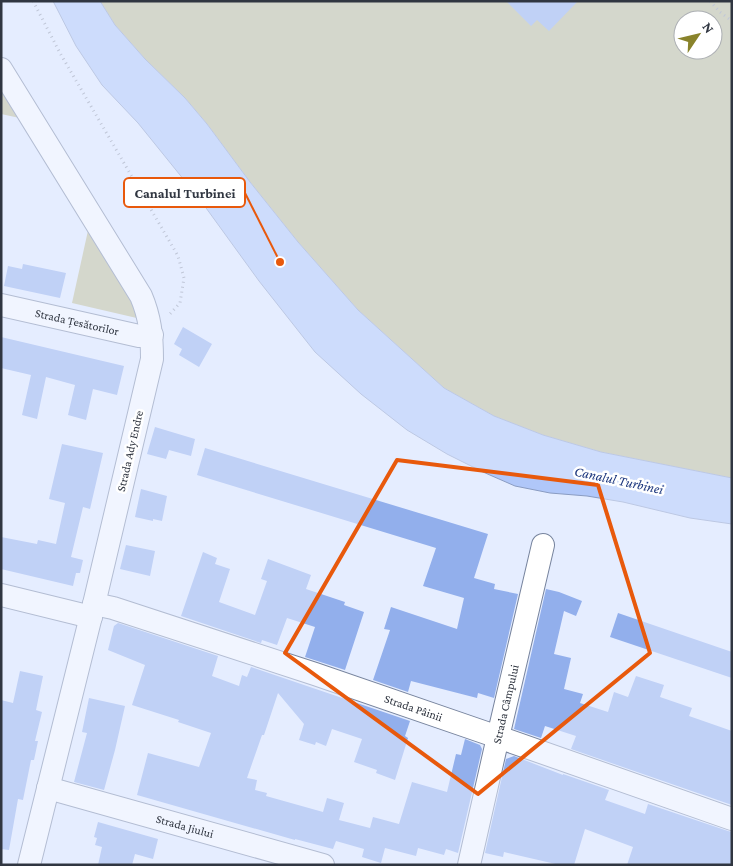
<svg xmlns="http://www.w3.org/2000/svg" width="733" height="866" font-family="'Crimson Pro',serif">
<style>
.green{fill:#bfbc8f;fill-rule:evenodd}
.water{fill:#b0c7f9;stroke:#8a9cc2}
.building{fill:#92afec}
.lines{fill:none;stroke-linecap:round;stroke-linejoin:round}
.minor-casing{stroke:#77849e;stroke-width:24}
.path{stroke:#9299a8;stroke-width:3;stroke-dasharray:1 4;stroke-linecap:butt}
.minor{stroke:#fff;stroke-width:22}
.marked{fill:none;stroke:#e8590c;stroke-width:4;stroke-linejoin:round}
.labels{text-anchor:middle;stroke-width:5;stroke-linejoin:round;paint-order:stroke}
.street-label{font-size:12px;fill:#303641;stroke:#fff}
.water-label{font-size:14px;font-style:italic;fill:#1d377e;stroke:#fff}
.leader{fill:none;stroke:#e8590c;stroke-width:2}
.callout-dot{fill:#e8590c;stroke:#fff;stroke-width:2}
.callout{fill:#fff;stroke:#e8590c;stroke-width:2}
.callout-label{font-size:14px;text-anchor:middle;font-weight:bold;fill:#303641}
</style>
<rect width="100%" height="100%" fill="#e5edff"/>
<g class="green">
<path d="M100 1H732V478L601 452 543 435 494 416 444 388 358 310 298 242 250 182 207 124 185 98 145 59 115 25ZM683 20H713V50H683Z"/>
<polygon points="1,78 29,120 1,114"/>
<polygon points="91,217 141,319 72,303"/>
</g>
<polygon class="water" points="53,1 100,1 115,25 145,59 185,98 207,124 250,182 298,242 358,310 444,388 494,416 543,435 601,452 732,478 732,524 690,518 623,502 587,496 550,493 515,486 483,472 447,454 407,430 361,394 315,352 259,281 201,201 138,123 102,85 76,46"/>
<g class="building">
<polygon points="506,1 578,1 549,31 537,20 531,26"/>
<polygon points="23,264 66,273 60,298 4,286 8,266 22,269"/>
<polygon points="183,327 212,344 199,367 179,355 182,349 174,344"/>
<polygon points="1,337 124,366 117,395 93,389 86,420 68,415 75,385 46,377 37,419 22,415 31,375 1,368"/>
<polygon points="155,427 195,439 191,456 169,450 166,459 147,454"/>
<polygon points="62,444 103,453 90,509 83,507 71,557 83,560 80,573 76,573 73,586 1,569 1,537 37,544 38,540 56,544 65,503 49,499"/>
<polygon points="205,448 488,534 474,578 495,584 494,589 518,594 494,698 478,693 477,698 411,681 408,692 373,680 390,630 384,629 391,607 457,629 464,598 423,586 436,548 197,475"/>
<polygon points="141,489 167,496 162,521 153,519 153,521 135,517"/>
<polygon points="126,545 155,551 150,576 120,569"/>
<polygon points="203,552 217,558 215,564 230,569 219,602 255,615 267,581 261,579 268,559 311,575 306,589 345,602 344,605 364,612 345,670 305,657 315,627 287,618 277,645 262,640 261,643 181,616"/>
<polygon points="546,589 559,592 582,601 576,616 564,611 554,654 571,658 564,689 583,694 580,703 608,712 614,692 628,697 636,676 664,685 660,697 692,708 689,716 732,731 732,805 571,749 576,736 545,726 541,738 514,729"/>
<polygon points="618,613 732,652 732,678 610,637"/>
<polygon points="118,623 218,656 212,676 239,686 242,675 247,677 251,667 410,721 405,736 408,738 395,780 376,773 377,770 354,762 362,739 332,729 326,746 316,742 315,745 299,740 304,724 278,693 264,735 262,735 247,778 257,780 255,790 267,793 266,796 323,812 327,798 344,803 339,820 370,828 373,817 399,824 412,782 447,792 456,754 461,755 465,739 480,745 482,749 458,853 446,849 444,855 418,848 416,856 385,848 381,863 362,857 364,849 336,841 333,849 295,839 295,840 137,795 148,753 199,767 211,733 178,722 179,720 132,705 145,665 108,650 114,626"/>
<polygon points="20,671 43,676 36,710 42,712 35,741 38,741 34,760 31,760 23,800 18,799 9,850 1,849 1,700 13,703"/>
<polygon points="89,698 125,706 115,750 104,790 74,782 87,733 82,732"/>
<polygon points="514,756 563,775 563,774 609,790 605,800 645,814 648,804 728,831 732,832 732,865 627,865 633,847 585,829 574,865 560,865 504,852 503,857 485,853 506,759"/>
<polygon points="98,822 158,839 153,859 135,854 132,865 98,865 102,847 95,845 97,838 94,837"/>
</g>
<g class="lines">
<defs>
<g id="minor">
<path d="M1 69 141 296C150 317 152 336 152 359L94 604 29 865"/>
<path id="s1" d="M1 305 139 336H145L152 335"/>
<polyline points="1,595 91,617"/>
<path id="s2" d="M94 604 113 608 315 674 498 737 732 819"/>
<path id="s3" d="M48 788 323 865"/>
<path id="s4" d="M469 865 498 737 543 545"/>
</g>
</defs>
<use href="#minor" class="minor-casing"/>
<g class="path">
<polyline points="33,1 60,53 178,256 184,278 180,303 168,316"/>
<polyline points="710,1 720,12 732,21"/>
</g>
<use href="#minor" class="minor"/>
</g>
<path d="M0 0H733V866H0ZM397 460 598 485 650 653 478 794 285 653Z" fill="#e5edff" fill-opacity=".55" fill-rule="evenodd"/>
<path class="marked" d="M397 460 598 485 650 653 478 794 285 653Z"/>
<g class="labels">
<g class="street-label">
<text dy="4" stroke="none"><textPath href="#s1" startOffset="78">Strada Țesătorilor</textPath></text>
<text transform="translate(130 451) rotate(-77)" y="4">Strada Ady Endre</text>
<text dy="4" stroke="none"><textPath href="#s4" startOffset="165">Strada Câmpului</textPath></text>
<text dy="4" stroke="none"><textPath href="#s2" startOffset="336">Strada Pâinii</textPath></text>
<text dy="4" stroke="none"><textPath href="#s3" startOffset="142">Strada Jiului</textPath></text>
</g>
<g class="water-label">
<text transform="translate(619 480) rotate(12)" y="5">Canalul Turbinei</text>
</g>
</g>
<path class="leader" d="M280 262L245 193"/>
<circle class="callout-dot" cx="280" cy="262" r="5"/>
<rect class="callout" x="124" y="178" width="121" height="29" rx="5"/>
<g class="callout-label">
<text x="185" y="198">Canalul Turbinei</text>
</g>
<rect width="733" height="866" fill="none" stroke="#303641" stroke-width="5"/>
<g transform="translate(698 35) rotate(55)"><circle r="24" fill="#ffffff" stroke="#acafb3"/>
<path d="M0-4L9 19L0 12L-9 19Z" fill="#89832b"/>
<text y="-8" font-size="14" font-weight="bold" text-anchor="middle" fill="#303641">N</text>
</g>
</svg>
